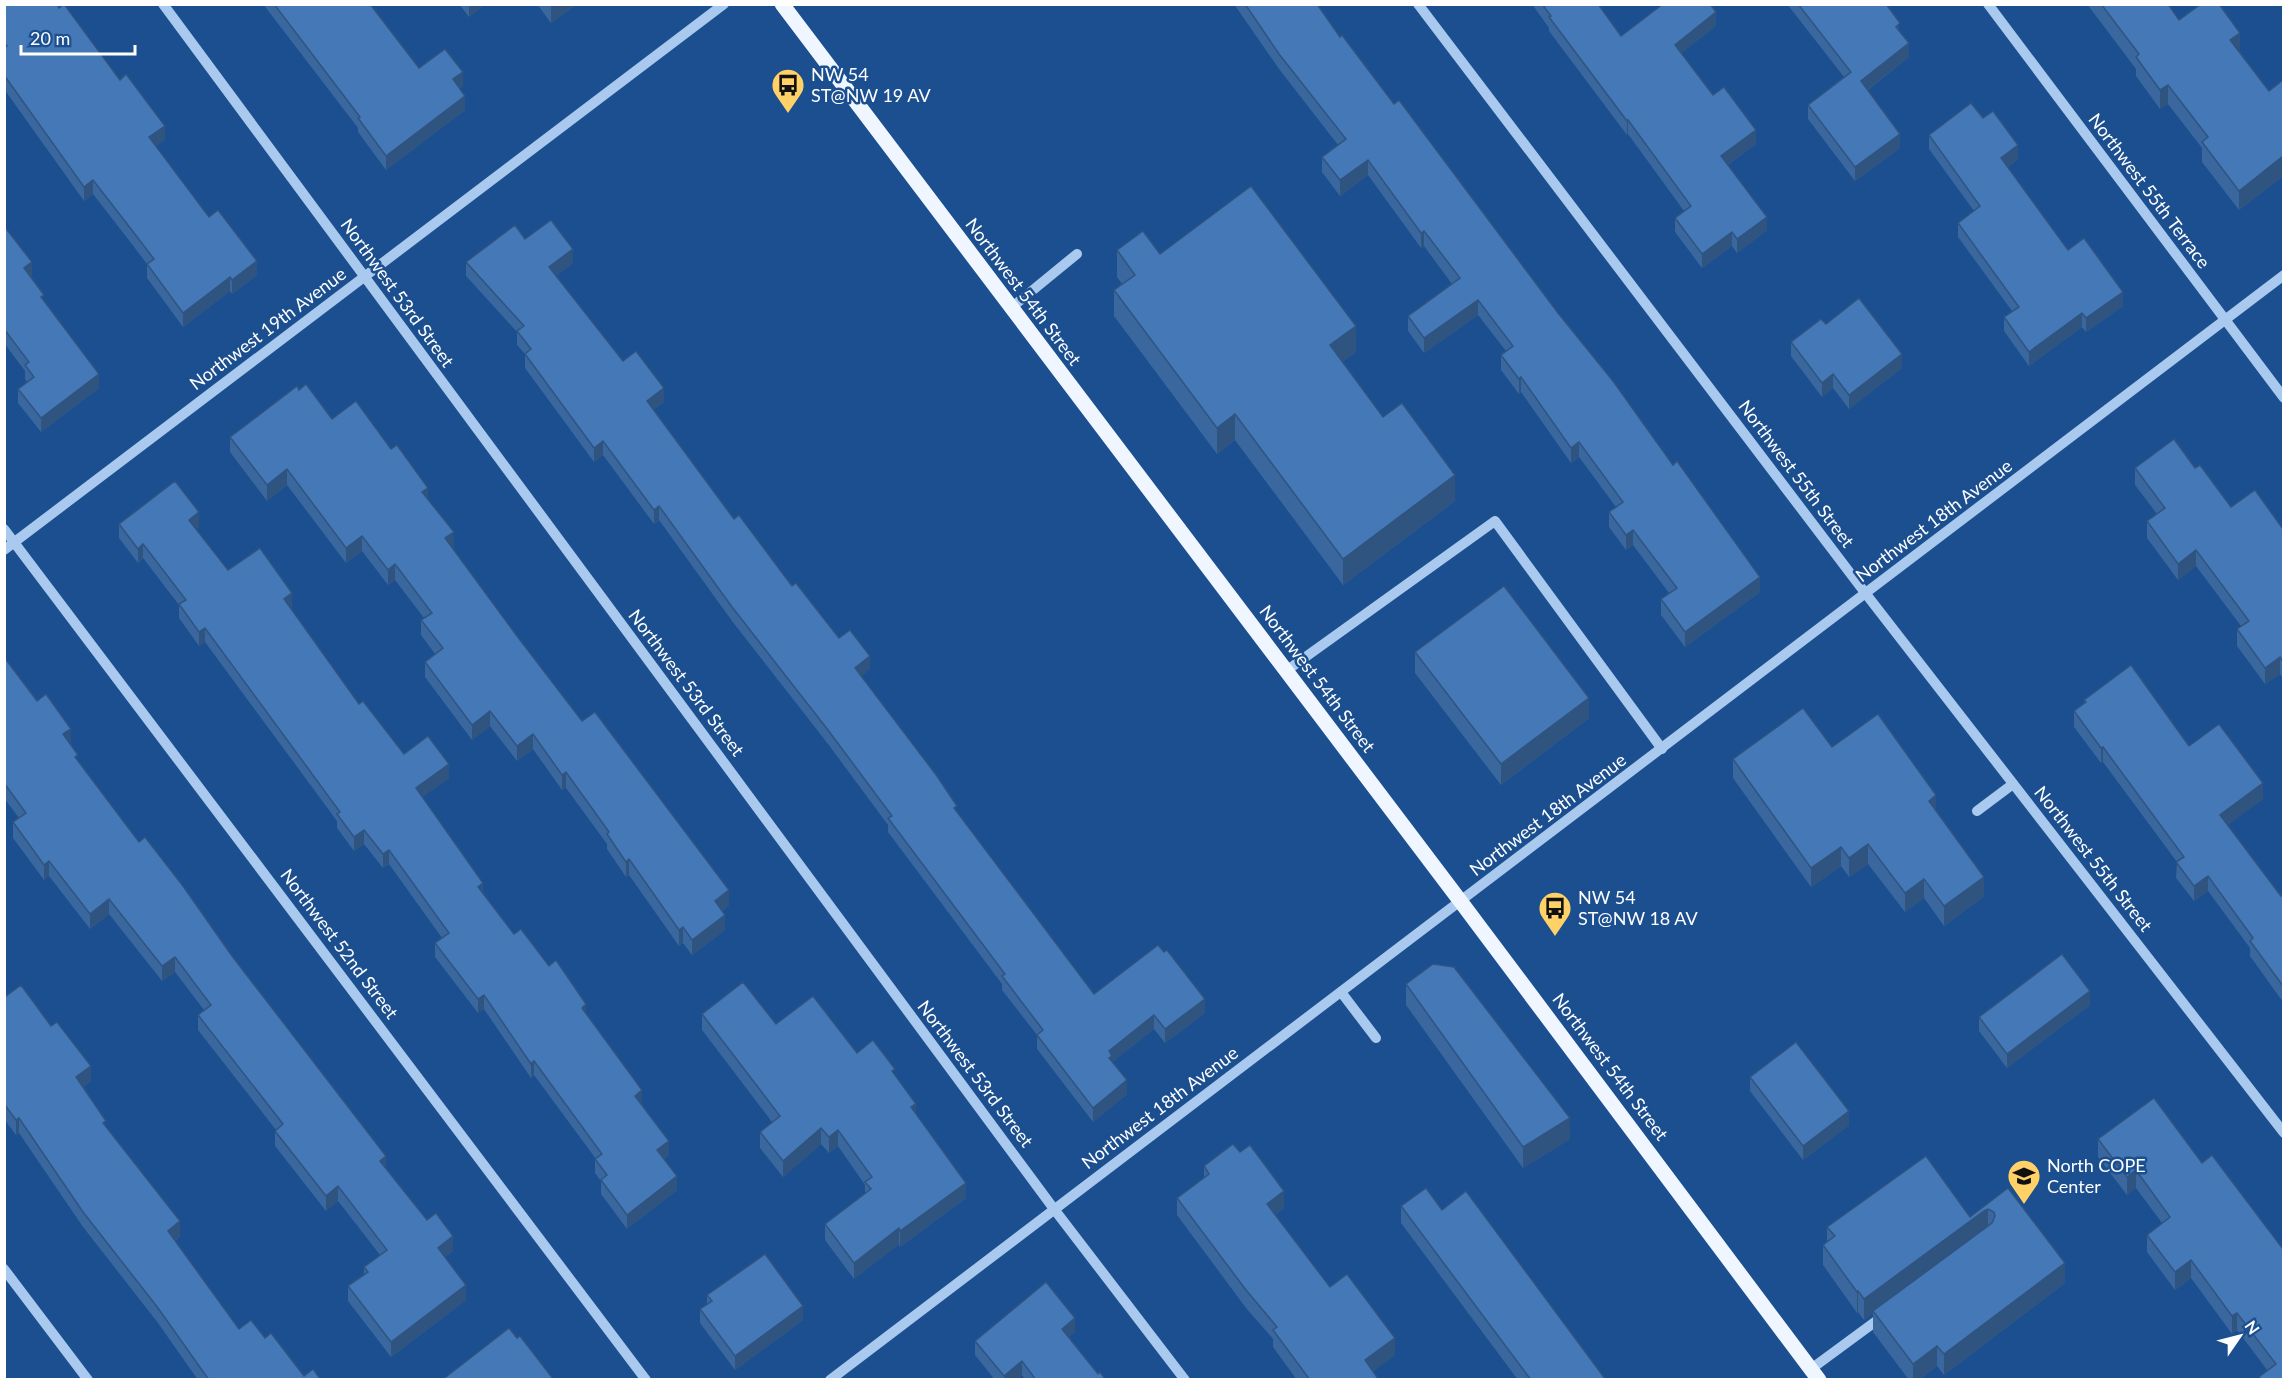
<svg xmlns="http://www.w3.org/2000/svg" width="2288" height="1384" font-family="Lato,sans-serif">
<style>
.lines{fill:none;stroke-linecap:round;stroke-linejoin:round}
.minor{stroke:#a9c9ee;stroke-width:10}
.major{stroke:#f0f6ff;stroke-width:15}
.wall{fill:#3a679d}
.shaded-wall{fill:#305480}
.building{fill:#4478b7;stroke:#305480;stroke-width:1.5}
.labels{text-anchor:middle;stroke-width:5;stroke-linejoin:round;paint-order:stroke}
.poi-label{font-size:18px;fill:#fff;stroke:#1b4f8f;text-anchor:start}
.street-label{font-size:18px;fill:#fff;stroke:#1b4f8f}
</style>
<rect width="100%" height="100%" fill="#1b4f8f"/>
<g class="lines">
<g class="minor">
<polyline points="163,4 1054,1209 1185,1380"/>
<polyline points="1418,4 1866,594 2284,1133"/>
<polyline points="1988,4 2284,398"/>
<polyline points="1011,308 1077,254"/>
<polyline points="4,529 646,1380"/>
<polyline points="4,550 724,4"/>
<polyline points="1286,671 1495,521 1662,749"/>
<polyline points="1977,811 2013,784"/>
<polyline points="1341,992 1376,1038"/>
<polyline points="4,1269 88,1380"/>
<polyline points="1811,1369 1883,1316"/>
<polyline points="830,1380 2284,275"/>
</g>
<polyline class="major" points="782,4 1461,902 1819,1380"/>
</g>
<g class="wall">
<polygon points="4,4 165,140 156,146 209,217 257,275 232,294 230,291 183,327 147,278 147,264 131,243 93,194 84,201 4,89"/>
<polygon points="263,4 370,4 419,68 463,86 459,89 465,110 386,170 358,132 358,128"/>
<polygon points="459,4 485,4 469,17"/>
<polygon points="537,4 577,4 551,23"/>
<polygon points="1234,4 1317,4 1340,37 1760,592 1685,647 1661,615 1661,599 1669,593 1633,545 1626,550 1609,527 1609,512 1616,507 1579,457 1571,463 1521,392 1519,394 1501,370 1501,355 1506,351 1478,315 1424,353 1408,331 1408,316 1452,284 1424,246 1421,248 1368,175 1340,196 1322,172 1322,157 1338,145 1279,69"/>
<polygon points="1532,4 1598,4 1621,36 1716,26 1681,53 1713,95 1756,144 1728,165 1767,230 1737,253 1732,246 1702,268 1675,232 1675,218 1684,211 1628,134 1627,135 1549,31 1549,28"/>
<polygon points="1787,4 1886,4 1900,31 1909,57 1868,90 1900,148 1855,181 1808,119 1808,105 1844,77"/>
<polygon points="2087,4 2168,4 2179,20 2240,52 2269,91 2283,80 2283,176 2239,210 2202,162 2202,148 2168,104 2160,109 2136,76 2136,69"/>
<polygon points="1983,118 2018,159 2008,167 2068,250 2123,306 2086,332 2082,327 2029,366 2004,331 2004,317 2012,311 1958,237 1958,223 1974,211 1929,149 1929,135"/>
<polygon points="4,226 32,276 31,277 44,301 99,388 41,432 18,403 18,389 27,382 25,379 25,371 4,343"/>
<polygon points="1117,250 1160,254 1356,352 1342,362 1383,417 1455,501 1343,585 1235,440 1217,454 1114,316 1114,290 1122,284 1117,277"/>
<polygon points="466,262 573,263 556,276 623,361 664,402 653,410 734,519 839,638 870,669 861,676 957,813 1094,994 1205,1013 1165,1043 1154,1029 1112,1062 1127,1094 1093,1122 1037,1049 1037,1035 1002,990 1002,984 888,832 888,825 828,744 732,621 659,520 654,524 603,455 594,462 525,368 525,354 517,345 517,332 466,276"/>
<polygon points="1826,324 1902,368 1849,409 1833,388 1822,397 1791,356 1791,342"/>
<polygon points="299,390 332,419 428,499 454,548 453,549 517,636 582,721 729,905 722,911 725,930 692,955 683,943 679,946 629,875 626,877 607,849 607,844 566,788 562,790 533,749 517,761 490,726 472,740 425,677 425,662 435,654 421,635 421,620 424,618 395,580 388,585 362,551 346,563 287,485 267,501 230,452 230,437"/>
<polygon points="2135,468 2195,468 2231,507 2283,529 2283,679 2280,674 2265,684 2237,646 2237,629 2241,626 2196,566 2178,580 2147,538 2147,521 2157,514 2135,485"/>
<polygon points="119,524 199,527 196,529 228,570 292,607 291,608 359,704 404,754 449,778 422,797 483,893 514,934 586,1014 642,1104 642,1105 669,1155 664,1159 677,1190 627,1229 601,1194 601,1181 595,1173 595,1159 596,1159 534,1075 531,1078 484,1009 478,1013 435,957 435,943 442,938 389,864 383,868 364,844 354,851 337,828 337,821 205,642 199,646 179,618 179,605 143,558 138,563 119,538"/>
<polygon points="1415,652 1589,718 1501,785 1415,673"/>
<polygon points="4,657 71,744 78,762 139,842 232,956 386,1169 453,1251 445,1257 466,1300 391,1357 348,1301 348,1286 364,1274 364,1267 380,1255 338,1201 326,1211 275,1146 275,1131 276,1130 198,1030 198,1015 204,1010 175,972 162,981 109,914 90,929 49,876 44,880 13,838 13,822 19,818 4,798"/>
<polygon points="2084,700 2189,746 2263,799 2227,825 2281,896 2283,894 2283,1002 2250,956 2250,948 2208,891 2194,901 2176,878 2177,862 2103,762 2101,763 2074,727 2074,711 2084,703"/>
<polygon points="1832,747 1936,811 1984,896 1944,926 1924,898 1905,912 1868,864 1849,877 1841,866 1811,887 1733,778 1733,759"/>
<polygon points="1406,984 1570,1139 1523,1168 1406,1005"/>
<polygon points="4,994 91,1081 83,1087 106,1127 180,1236 175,1241 239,1329 265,1338 304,1376 321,1380 198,1380 158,1323 83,1227 19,1133 16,1135 4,1119"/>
<polygon points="2090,1005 2007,1068 1979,1031 1979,1017"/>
<polygon points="702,1014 776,1024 857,1053 895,1075 916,1114 966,1198 900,1247 899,1244 854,1279 825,1240 825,1224 865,1193 865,1185 838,1146 829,1153 821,1144 783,1177 760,1148 760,1132 772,1122 702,1030"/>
<polygon points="1750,1077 1849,1125 1803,1160 1750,1091"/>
<polygon points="2154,1098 2283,1380 2259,1380 2259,1377 2268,1371 2237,1330 2232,1334 2191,1278 2175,1290 2147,1252 2147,1235 2162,1223 2136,1188 2127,1195 2098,1157 2098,1139"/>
<polygon points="1204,1166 1284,1208 1275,1215 1330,1287 1395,1355 1373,1371 1379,1380 1297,1380 1273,1347 1273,1339 1246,1308 1177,1215 1177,1198 1204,1178"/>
<polygon points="2008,1188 2065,1283 1944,1375 1937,1366 1919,1380 1909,1380 1873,1332 1873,1313 1864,1320 1858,1312 1857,1313 1823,1265 1823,1245 1827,1241 1827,1227 1970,1217"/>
<polygon points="1401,1206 1442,1210 1606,1380 1518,1380 1401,1223"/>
<polygon points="707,1295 803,1320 735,1370 700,1323 700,1309 707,1304"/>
<polygon points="1075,1332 1069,1337 1098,1374 1106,1380 1025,1380 1022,1375 1017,1380 995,1380 975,1355 975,1341"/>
</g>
<g class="shaded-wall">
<polygon points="469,4 485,4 469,17"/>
<polygon points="551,4 577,4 551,23"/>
<polygon points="1716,12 1716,26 1675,58 1675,45"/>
<polygon points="2240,33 2240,52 2230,40"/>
<polygon points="1909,43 1909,57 1861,95 1861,81"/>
<polygon points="463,72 463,86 453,93 453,79"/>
<polygon points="2168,85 2168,104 2160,109 2160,90"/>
<polygon points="465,96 465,110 386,170 386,156"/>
<polygon points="1628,120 1628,134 1627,135 1627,121"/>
<polygon points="165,126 165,140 149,151 149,137"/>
<polygon points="1756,130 1756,144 1721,170 1721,156"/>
<polygon points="1900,134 1900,148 1855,181 1855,167"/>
<polygon points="2018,145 2018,159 2001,172 2001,158"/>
<polygon points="2283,156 2283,176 2239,210 2239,191"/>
<polygon points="1368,160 1368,175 1340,196 1340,180"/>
<polygon points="93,180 93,194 84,201 84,187"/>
<polygon points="1767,217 1767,230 1737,253 1737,239"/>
<polygon points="1424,231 1424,246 1421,248 1421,233"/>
<polygon points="1732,232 1732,246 1702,268 1702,254"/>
<polygon points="573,249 573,263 549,281 549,267"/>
<polygon points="257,261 257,275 232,294 232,280"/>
<polygon points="32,262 32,276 24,282 24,268"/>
<polygon points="230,277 230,291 183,327 183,313"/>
<polygon points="2123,292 2123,306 2086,332 2086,318"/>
<polygon points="1478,300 1478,315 1424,353 1424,338"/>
<polygon points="2082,313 2082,327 2029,366 2029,352"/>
<polygon points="1356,326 1356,352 1330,371 1330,345"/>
<polygon points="1902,354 1902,368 1849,409 1849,395"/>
<polygon points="99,374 99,388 41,432 41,418"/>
<polygon points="1833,374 1833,388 1822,397 1822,383"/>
<polygon points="1521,377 1521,392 1519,394 1519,379"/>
<polygon points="664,388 664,402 647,415 647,401"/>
<polygon points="1235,414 1235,440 1217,454 1217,428"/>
<polygon points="603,441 603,455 594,462 594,448"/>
<polygon points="1579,442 1579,457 1571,463 1571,448"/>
<polygon points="287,469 287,485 267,501 267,485"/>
<polygon points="1455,475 1455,501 1343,585 1343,559"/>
<polygon points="428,488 428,503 422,492"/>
<polygon points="659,506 659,520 654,524 654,510"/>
<polygon points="199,512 199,527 189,534 189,520"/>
<polygon points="1633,530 1633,545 1626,550 1626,535"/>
<polygon points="454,532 454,548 445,554 445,538"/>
<polygon points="362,536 362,551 346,563 346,548"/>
<polygon points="143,544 143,558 138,563 138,549"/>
<polygon points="2196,550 2196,566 2178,580 2178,564"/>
<polygon points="395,564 395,580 388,585 388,570"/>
<polygon points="1760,577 1760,592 1685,647 1685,632"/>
<polygon points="292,593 292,607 284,613 284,599"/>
<polygon points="205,628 205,642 199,646 199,632"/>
<polygon points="870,656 870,669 855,682 855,668"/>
<polygon points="2280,657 2280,674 2265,684 2265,668"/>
<polygon points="1589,698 1589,718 1501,785 1501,764"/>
<polygon points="490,711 490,726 472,740 472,725"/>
<polygon points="71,729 71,744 63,749 63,734"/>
<polygon points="533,734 533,749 517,761 517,746"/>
<polygon points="2103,747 2103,762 2101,763 2101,748"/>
<polygon points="449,764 449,778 416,802 416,788"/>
<polygon points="566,772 566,788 562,790 562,775"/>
<polygon points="2263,783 2263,799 2220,831 2220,815"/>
<polygon points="1936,795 1936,814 1929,801"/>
<polygon points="364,830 364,844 354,851 354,837"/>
<polygon points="1868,844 1868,864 1849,877 1849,858"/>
<polygon points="1841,847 1841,866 1811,887 1811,868"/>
<polygon points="389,850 389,864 383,868 383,854"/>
<polygon points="629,859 629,875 626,877 626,862"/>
<polygon points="49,861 49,876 44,880 44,865"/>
<polygon points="2208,876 2208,891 2194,901 2194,886"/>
<polygon points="1984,877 1984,896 1944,926 1944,906"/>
<polygon points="1924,879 1924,898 1905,912 1905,893"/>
<polygon points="483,883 483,897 478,887"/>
<polygon points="729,890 729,905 715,916 715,901"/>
<polygon points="109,899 109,914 90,929 90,914"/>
<polygon points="725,915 725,930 692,955 692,940"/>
<polygon points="683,927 683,943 679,946 679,930"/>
<polygon points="175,957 175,972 162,981 162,966"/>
<polygon points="2090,991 2090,1005 2007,1068 2007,1054"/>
<polygon points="484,995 484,1009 478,1013 478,999"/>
<polygon points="1205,999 1205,1013 1165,1043 1165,1029"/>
<polygon points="586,1004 586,1018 582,1008"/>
<polygon points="1154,1015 1154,1029 1112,1062 1109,1072 1109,1051"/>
<polygon points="534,1061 534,1075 531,1078 531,1064"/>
<polygon points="91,1066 91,1081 76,1092 76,1077"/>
<polygon points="1127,1080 1127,1094 1093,1122 1093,1108"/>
<polygon points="642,1090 642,1104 635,1110 635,1096"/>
<polygon points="916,1104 916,1120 911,1107"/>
<polygon points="1849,1111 1849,1125 1803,1160 1803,1146"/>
<polygon points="19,1118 19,1133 16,1135 16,1120"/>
<polygon points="1570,1118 1570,1139 1523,1168 1523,1147"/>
<polygon points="821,1128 821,1144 783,1177 783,1161"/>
<polygon points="838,1130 838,1146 829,1153 829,1137"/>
<polygon points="669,1141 669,1155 657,1164 657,1150"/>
<polygon points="386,1156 386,1171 380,1161"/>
<polygon points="2136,1170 2136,1188 2127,1195 2127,1177"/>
<polygon points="677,1176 677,1190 627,1229 627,1215"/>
<polygon points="966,1183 966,1198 900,1247 900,1231"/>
<polygon points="338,1186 338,1201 326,1211 326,1196"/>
<polygon points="1284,1191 1284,1208 1267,1221 1267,1204"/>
<polygon points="1988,1209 1988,1230 1873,1311 1873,1313 1864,1320 1864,1299 1984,1211"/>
<polygon points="180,1221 180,1236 168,1246 168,1231"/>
<polygon points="899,1228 899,1244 854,1279 854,1263"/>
<polygon points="453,1236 453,1251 438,1263 438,1248"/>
<polygon points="2191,1260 2191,1278 2175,1290 2175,1272"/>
<polygon points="2065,1263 2065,1283 1944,1375 1944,1354"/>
<polygon points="466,1285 466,1300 391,1357 391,1342"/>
<polygon points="1858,1291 1858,1312 1857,1313 1857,1292"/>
<polygon points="803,1306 803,1320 735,1370 735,1356"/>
<polygon points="2237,1313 2237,1330 2232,1334 2232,1316"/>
<polygon points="1075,1318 1075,1332 1062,1343 1062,1329"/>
<polygon points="1395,1338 1395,1355 1365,1378 1365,1360"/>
<polygon points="1937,1346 1937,1366 1919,1380 1913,1380 1913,1364"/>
<polygon points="1022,1361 1022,1375 1017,1380 1004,1380 1004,1376"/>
</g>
<g class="building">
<polygon points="4,4 57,4 59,8 64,4 120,80 126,74 165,126 149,137 209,217 218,210 257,261 232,280 230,277 183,313 147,264 154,259 131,229 93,180 84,187 4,75 4,48 7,46 4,43"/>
<polygon points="274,4 370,4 419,68 445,49 463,72 453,79 465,96 386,156 358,118 360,117"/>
<polygon points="1245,4 1317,4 1340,37 1342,35 1394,104 1399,100 1558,313 1613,381 1673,465 1677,461 1760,577 1685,632 1661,599 1677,588 1633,530 1626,535 1609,512 1623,502 1579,442 1571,448 1521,377 1519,379 1501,355 1513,346 1478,300 1424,338 1408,316 1460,278 1424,231 1421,233 1368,160 1340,180 1322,157 1346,139 1279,54"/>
<polygon points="1542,4 1598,4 1621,36 1663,4 1710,4 1716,12 1675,45 1713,95 1724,87 1756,130 1721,156 1767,217 1737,239 1732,232 1702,254 1675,218 1691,206 1628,120 1627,121 1549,17 1551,16"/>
<polygon points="1798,4 1886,4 1900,23 1896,27 1909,43 1861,81 1900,134 1855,167 1808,105 1851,72"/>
<polygon points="2101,4 2168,4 2179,20 2201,4 2219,4 2240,33 2230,40 2269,91 2283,80 2283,156 2239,191 2202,142 2208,137 2168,85 2160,90 2136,57 2139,54"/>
<polygon points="1971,103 1983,118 1993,111 2018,145 2001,158 2068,250 2084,238 2123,292 2086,318 2082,313 2029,352 2004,317 2019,307 1958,223 1980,206 1929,135"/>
<polygon points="1251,186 1356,326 1330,345 1383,417 1402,403 1455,475 1343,559 1235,414 1217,428 1114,290 1135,275 1117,250 1143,231 1160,254"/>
<polygon points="551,220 573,249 549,267 623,361 636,351 664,388 647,401 734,519 739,515 792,586 796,583 839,638 850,630 870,656 855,668 937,776 957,806 954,808 1094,994 1158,945 1164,952 1167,950 1205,999 1165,1029 1154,1015 1109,1051 1112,1056 1109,1058 1127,1080 1093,1108 1037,1035 1043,1030 1002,976 1005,974 888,818 892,816 828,730 732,607 659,506 654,510 603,441 594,448 525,354 531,349 517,331 524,326 466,262 515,225 525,239"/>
<polygon points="4,226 32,262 24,268 44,295 41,297 99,374 41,418 18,389 34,377 25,365 29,362 4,329"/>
<polygon points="1859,298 1902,354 1849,395 1833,374 1822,383 1791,342 1821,319 1826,324"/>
<polygon points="306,384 332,419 356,401 391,449 397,445 428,488 422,492 454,532 445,538 517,636 582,721 595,712 729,890 715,901 725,915 692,940 683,927 679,930 629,859 626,862 607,834 609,832 566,772 562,775 533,734 517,746 490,711 472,725 425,662 443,648 421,620 432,613 395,564 388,570 362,536 346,548 287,469 267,485 230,437 297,386 299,390"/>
<polygon points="2174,439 2195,468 2200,465 2231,507 2255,490 2283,529 2283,662 2280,657 2265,668 2237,629 2249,621 2196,550 2178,564 2147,521 2165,508 2135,468"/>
<polygon points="175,481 199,512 189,520 228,570 260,548 292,593 284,599 359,704 363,701 404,754 428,736 449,764 416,788 483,883 478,887 514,934 521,929 549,966 556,960 586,1004 582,1008 642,1090 635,1096 669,1141 657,1150 677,1176 627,1215 601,1180 607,1175 595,1159 602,1154 534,1061 531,1064 484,995 478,999 435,943 449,933 389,850 383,854 364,830 354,837 337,814 340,812 205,628 199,632 179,604 186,600 143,544 138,549 119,524"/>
<polygon points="1504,586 1589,698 1501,764 1415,652"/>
<polygon points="4,657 37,701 46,694 71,729 63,734 78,755 75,757 139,842 145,837 183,886 232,956 386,1156 380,1161 427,1220 436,1213 453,1236 438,1248 466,1285 391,1342 348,1286 368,1272 364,1267 387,1250 338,1186 326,1196 275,1131 283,1124 198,1015 211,1005 175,957 162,966 109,899 90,914 49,861 44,865 13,822 26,813 4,783"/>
<polygon points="2131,665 2189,746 2219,724 2263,783 2220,815 2281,896 2283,894 2283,986 2250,941 2253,938 2208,876 2194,886 2176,862 2184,857 2103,747 2101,748 2074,711 2086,702 2084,700"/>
<polygon points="1803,708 1832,747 1878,714 1936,795 1929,801 1984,877 1944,906 1924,879 1905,893 1868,844 1849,858 1841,847 1811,868 1733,759"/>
<polygon points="2062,954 2090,991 2007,1054 1979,1017"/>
<polygon points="1433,964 1454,967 1570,1118 1523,1147 1406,984"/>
<polygon points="743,982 776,1024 813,996 857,1053 873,1040 895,1069 892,1071 916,1104 911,1107 966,1183 900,1231 899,1228 854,1263 825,1224 871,1189 865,1182 872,1177 838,1130 829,1137 821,1128 783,1161 760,1132 780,1116 702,1014"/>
<polygon points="21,985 51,1026 57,1022 91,1066 76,1077 106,1121 103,1123 180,1221 168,1231 239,1329 251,1320 265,1338 271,1333 304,1376 313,1369 321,1380 209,1380 158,1308 83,1212 19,1118 16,1120 4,1104 4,994 6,996"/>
<polygon points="1796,1042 1849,1111 1803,1146 1750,1077"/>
<polygon points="2154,1098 2202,1163 2212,1155 2283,1249 2283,1380 2261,1380 2259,1377 2276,1364 2237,1313 2232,1316 2191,1260 2175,1272 2147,1235 2170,1217 2136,1170 2127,1177 2098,1139"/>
<polygon points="1233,1144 1240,1152 1250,1145 1284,1191 1267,1204 1330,1287 1347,1274 1395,1338 1365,1360 1379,1380 1310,1380 1273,1330 1277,1327 1246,1290 1177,1198 1209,1174 1204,1166"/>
<polygon points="1926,1156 1970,1217 2008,1188 2065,1263 1944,1354 1937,1346 1913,1364 1873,1311 1992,1223 1995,1216 1994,1212 1988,1209 1984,1211 1864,1299 1858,1291 1857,1292 1823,1245 1835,1236 1827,1227"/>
<polygon points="1426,1188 1442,1210 1466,1191 1606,1380 1531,1380 1401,1206"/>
<polygon points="765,1254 803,1306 735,1356 700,1309 712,1301 707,1295"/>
<polygon points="1046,1282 1075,1318 1062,1329 1098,1374 1100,1372 1106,1380 1036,1380 1022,1361 1004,1376 975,1341"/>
<polygon points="509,1328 517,1338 520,1336 554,1380 442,1380"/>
</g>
<defs>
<symbol id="bus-pin" viewBox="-11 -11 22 30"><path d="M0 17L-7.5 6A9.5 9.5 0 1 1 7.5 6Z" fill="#ffd166" stroke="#1b4f8f"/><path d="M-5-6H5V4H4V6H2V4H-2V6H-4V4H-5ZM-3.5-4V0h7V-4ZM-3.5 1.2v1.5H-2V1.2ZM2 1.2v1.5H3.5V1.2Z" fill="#111"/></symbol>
<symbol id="school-pin" viewBox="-11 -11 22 30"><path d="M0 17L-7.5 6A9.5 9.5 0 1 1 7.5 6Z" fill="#ffd166" stroke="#1b4f8f"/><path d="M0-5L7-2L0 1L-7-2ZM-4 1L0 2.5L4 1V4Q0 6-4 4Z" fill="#111"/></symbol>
</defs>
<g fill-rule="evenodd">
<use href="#bus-pin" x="769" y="66" width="38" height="52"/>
<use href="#bus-pin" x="1536" y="889" width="38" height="52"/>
<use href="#school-pin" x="2005" y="1157" width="38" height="52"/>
</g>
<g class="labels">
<g class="poi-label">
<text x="811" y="81">NW 54<tspan x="811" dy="21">ST@NW 19 AV</tspan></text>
<text x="1578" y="904">NW 54<tspan x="1578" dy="21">ST@NW 18 AV</tspan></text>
<text x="2047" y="1172">North COPE<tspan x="2047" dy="21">Center</tspan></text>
</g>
<g class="street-label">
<text transform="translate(2149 191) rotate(53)" y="6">Northwest 55th Terrace</text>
<text transform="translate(1023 292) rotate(53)" y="6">Northwest 54th Street</text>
<text transform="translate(397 293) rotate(54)" y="6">Northwest 53rd Street</text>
<text transform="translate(268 329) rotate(-37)" y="6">Northwest 19th Avenue</text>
<text transform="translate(1796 474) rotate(53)" y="6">Northwest 55th Street</text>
<text transform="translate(1934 521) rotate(-37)" y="6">Northwest 18th Avenue</text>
<text transform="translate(1317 679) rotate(53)" y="6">Northwest 54th Street</text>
<text transform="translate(686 683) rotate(53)" y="6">Northwest 53rd Street</text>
<text transform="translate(1548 815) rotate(-37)" y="6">Northwest 18th Avenue</text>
<text transform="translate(2093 859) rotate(52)" y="6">Northwest 55th Street</text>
<text transform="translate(339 944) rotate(53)" y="6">Northwest 52nd Street</text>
<text transform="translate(1610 1067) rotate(53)" y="6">Northwest 54th Street</text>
<text transform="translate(975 1074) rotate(53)" y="6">Northwest 53rd Street</text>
<text transform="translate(1160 1108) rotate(-37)" y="6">Northwest 18th Avenue</text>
</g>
</g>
<rect width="2288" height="1384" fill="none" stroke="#ffffff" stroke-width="12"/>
<g transform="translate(2240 1336) rotate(55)" stroke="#1b4f8f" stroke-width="4.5" paint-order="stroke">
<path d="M0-4.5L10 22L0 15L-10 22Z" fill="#ffffff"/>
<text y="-9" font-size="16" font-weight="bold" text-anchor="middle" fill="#ffffff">N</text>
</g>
<path d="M21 45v9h114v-9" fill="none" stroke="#ffffff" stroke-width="3"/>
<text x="30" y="45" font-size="18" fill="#ffffff" stroke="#1b4f8f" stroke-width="4.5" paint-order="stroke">20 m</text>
</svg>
